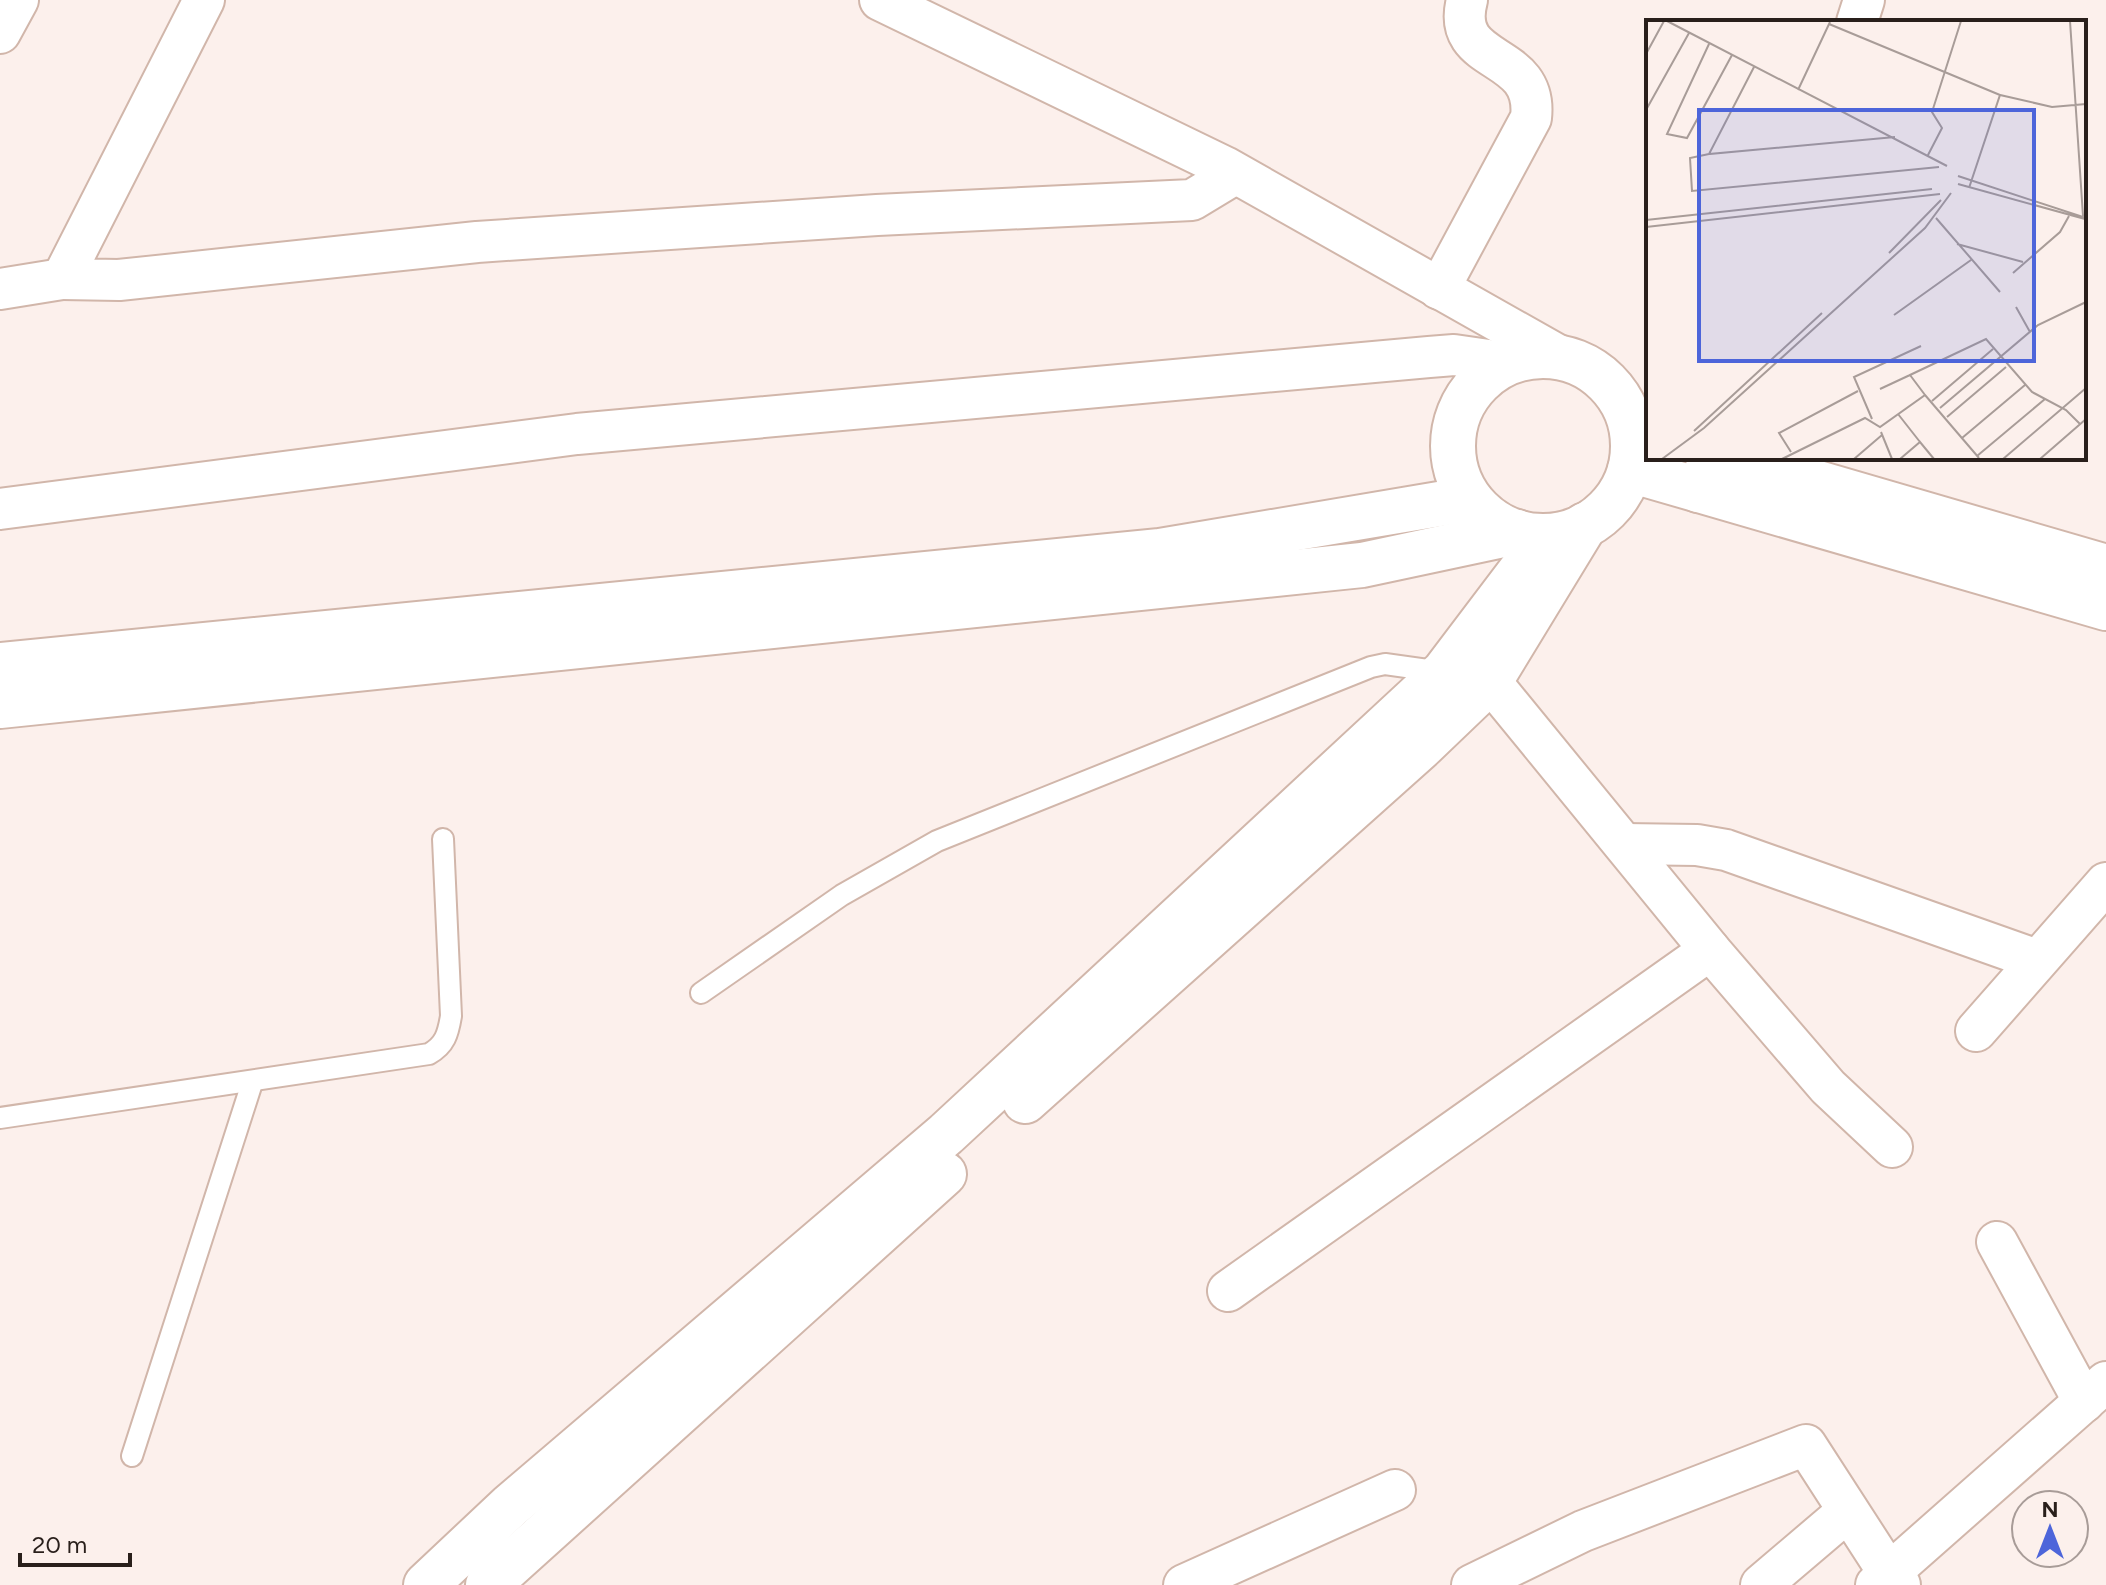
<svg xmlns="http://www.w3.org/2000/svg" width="2106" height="1585" font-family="Figtree,sans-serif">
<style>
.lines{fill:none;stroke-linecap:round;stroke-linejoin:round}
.lane-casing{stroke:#d1b6aa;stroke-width:24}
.street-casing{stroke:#d1b6aa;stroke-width:44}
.secondary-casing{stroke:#d1b6aa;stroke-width:48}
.lane{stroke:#fff;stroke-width:20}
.street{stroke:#fff;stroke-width:40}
.secondary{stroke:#fff;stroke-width:44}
.inset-road{fill:none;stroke:#a89c98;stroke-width:2}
.view{fill:#4d65da;fill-opacity:0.15;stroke:#4d65da;stroke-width:4}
.inset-edge{fill:none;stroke:#291f1b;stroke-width:4}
</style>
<rect width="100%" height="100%" fill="#fcf0ec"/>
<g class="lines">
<defs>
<g id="lane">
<polyline points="701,993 842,895 937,841 1371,667 1385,664 1442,672"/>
<path d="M0 1118 429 1054C445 1045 448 1034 451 1016L443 839"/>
<polyline points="132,1456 252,1083"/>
</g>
<g id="street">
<polyline points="204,0 62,279 119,280 477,242 877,215 1192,200 1235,174"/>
<polyline points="880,0 1225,167 1561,357"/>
<polyline points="1857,22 1864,0"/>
<polyline points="0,33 18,0"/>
<polyline points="0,289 62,279"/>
<path d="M1439 289 1531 118C1539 48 1449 68 1467 0"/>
<polyline points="1698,492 1709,458"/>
<polyline points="0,509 577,434 1429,357 1454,355 1509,363"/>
<polyline points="1490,681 1710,950 1828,1087 1892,1147"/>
<polyline points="1624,844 1697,845 1726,850 2037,960"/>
<polyline points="1976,1031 2106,883"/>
<polyline points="1997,1242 2084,1402"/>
<polyline points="1228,1291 1710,950"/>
<polyline points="1184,1585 1395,1490"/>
<polyline points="1472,1585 1583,1531 1806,1445 1890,1575 1900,1585"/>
<polyline points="1761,1585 1848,1511"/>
<polyline points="1876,1585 2106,1382"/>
</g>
<g id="secondary">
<circle cx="1543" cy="446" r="90"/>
<polyline points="1732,458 2106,567"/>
<polyline points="1630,470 2106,608"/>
<polyline points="0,665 1160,551 1469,499"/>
<polyline points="0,706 1362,565 1517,532"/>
<polyline points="1025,1101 1421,747 1490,681 1585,525"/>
<polyline points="426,1585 510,1506 946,1134 1444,672 1547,536"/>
<polyline points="488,1585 944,1174"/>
</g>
</defs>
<use href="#lane" class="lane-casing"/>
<use href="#street" class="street-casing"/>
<use href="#secondary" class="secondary-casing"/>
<use href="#lane" class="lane"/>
<use href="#street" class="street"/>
<use href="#secondary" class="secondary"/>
</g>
<g transform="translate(1646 20)">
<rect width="440" height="440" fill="#fcf0ec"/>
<path class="inset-road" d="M21 1 301 146M424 1 437 196M183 4 354 75M63 24 21 114 41 118 86 35M0 34 18 1M108 47 63 134 249 117M152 70 184 2M0 90 43 13M63 134 44 138 46 171 293 147M282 135 296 108 286 92 315 1M312 156 440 198M312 164 439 199M323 168 354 75 406 87 440 84M290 198 354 272M0 200 286 169M0 207 294 174M311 224 377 242M243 233 295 180M367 253 414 212 423 196M370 287 384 312M248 295 325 240M234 369 264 355M279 375 333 438M286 381 347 329M294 388 392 305 440 282M252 394 274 422M301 397 360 347M226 399 208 357 275 326M48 411 176 293M235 412 246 439M316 418 379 365M145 432 133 413 212 371M331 436 399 379M16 439 58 408 279 208 305 173M136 439 219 398 234 407 279 375 264 355 340 319 386 372 420 390 434 404M208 439 236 415M254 439 274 422 288 439M357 439 440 368M394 439 440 399"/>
<path class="view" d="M53 90H388V341H53Z"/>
<rect width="440" height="440" class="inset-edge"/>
</g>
<g transform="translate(2050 1529)"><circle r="38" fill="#fcf0ec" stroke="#a89c98" stroke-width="2"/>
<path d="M0-6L14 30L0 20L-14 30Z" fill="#4d65da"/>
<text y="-12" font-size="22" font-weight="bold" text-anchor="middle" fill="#291f1b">N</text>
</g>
<path d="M20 1553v12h110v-12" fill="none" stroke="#291f1b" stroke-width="4"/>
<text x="32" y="1553" font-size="24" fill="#291f1b" stroke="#fcf0ec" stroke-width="6" paint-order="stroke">20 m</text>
</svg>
